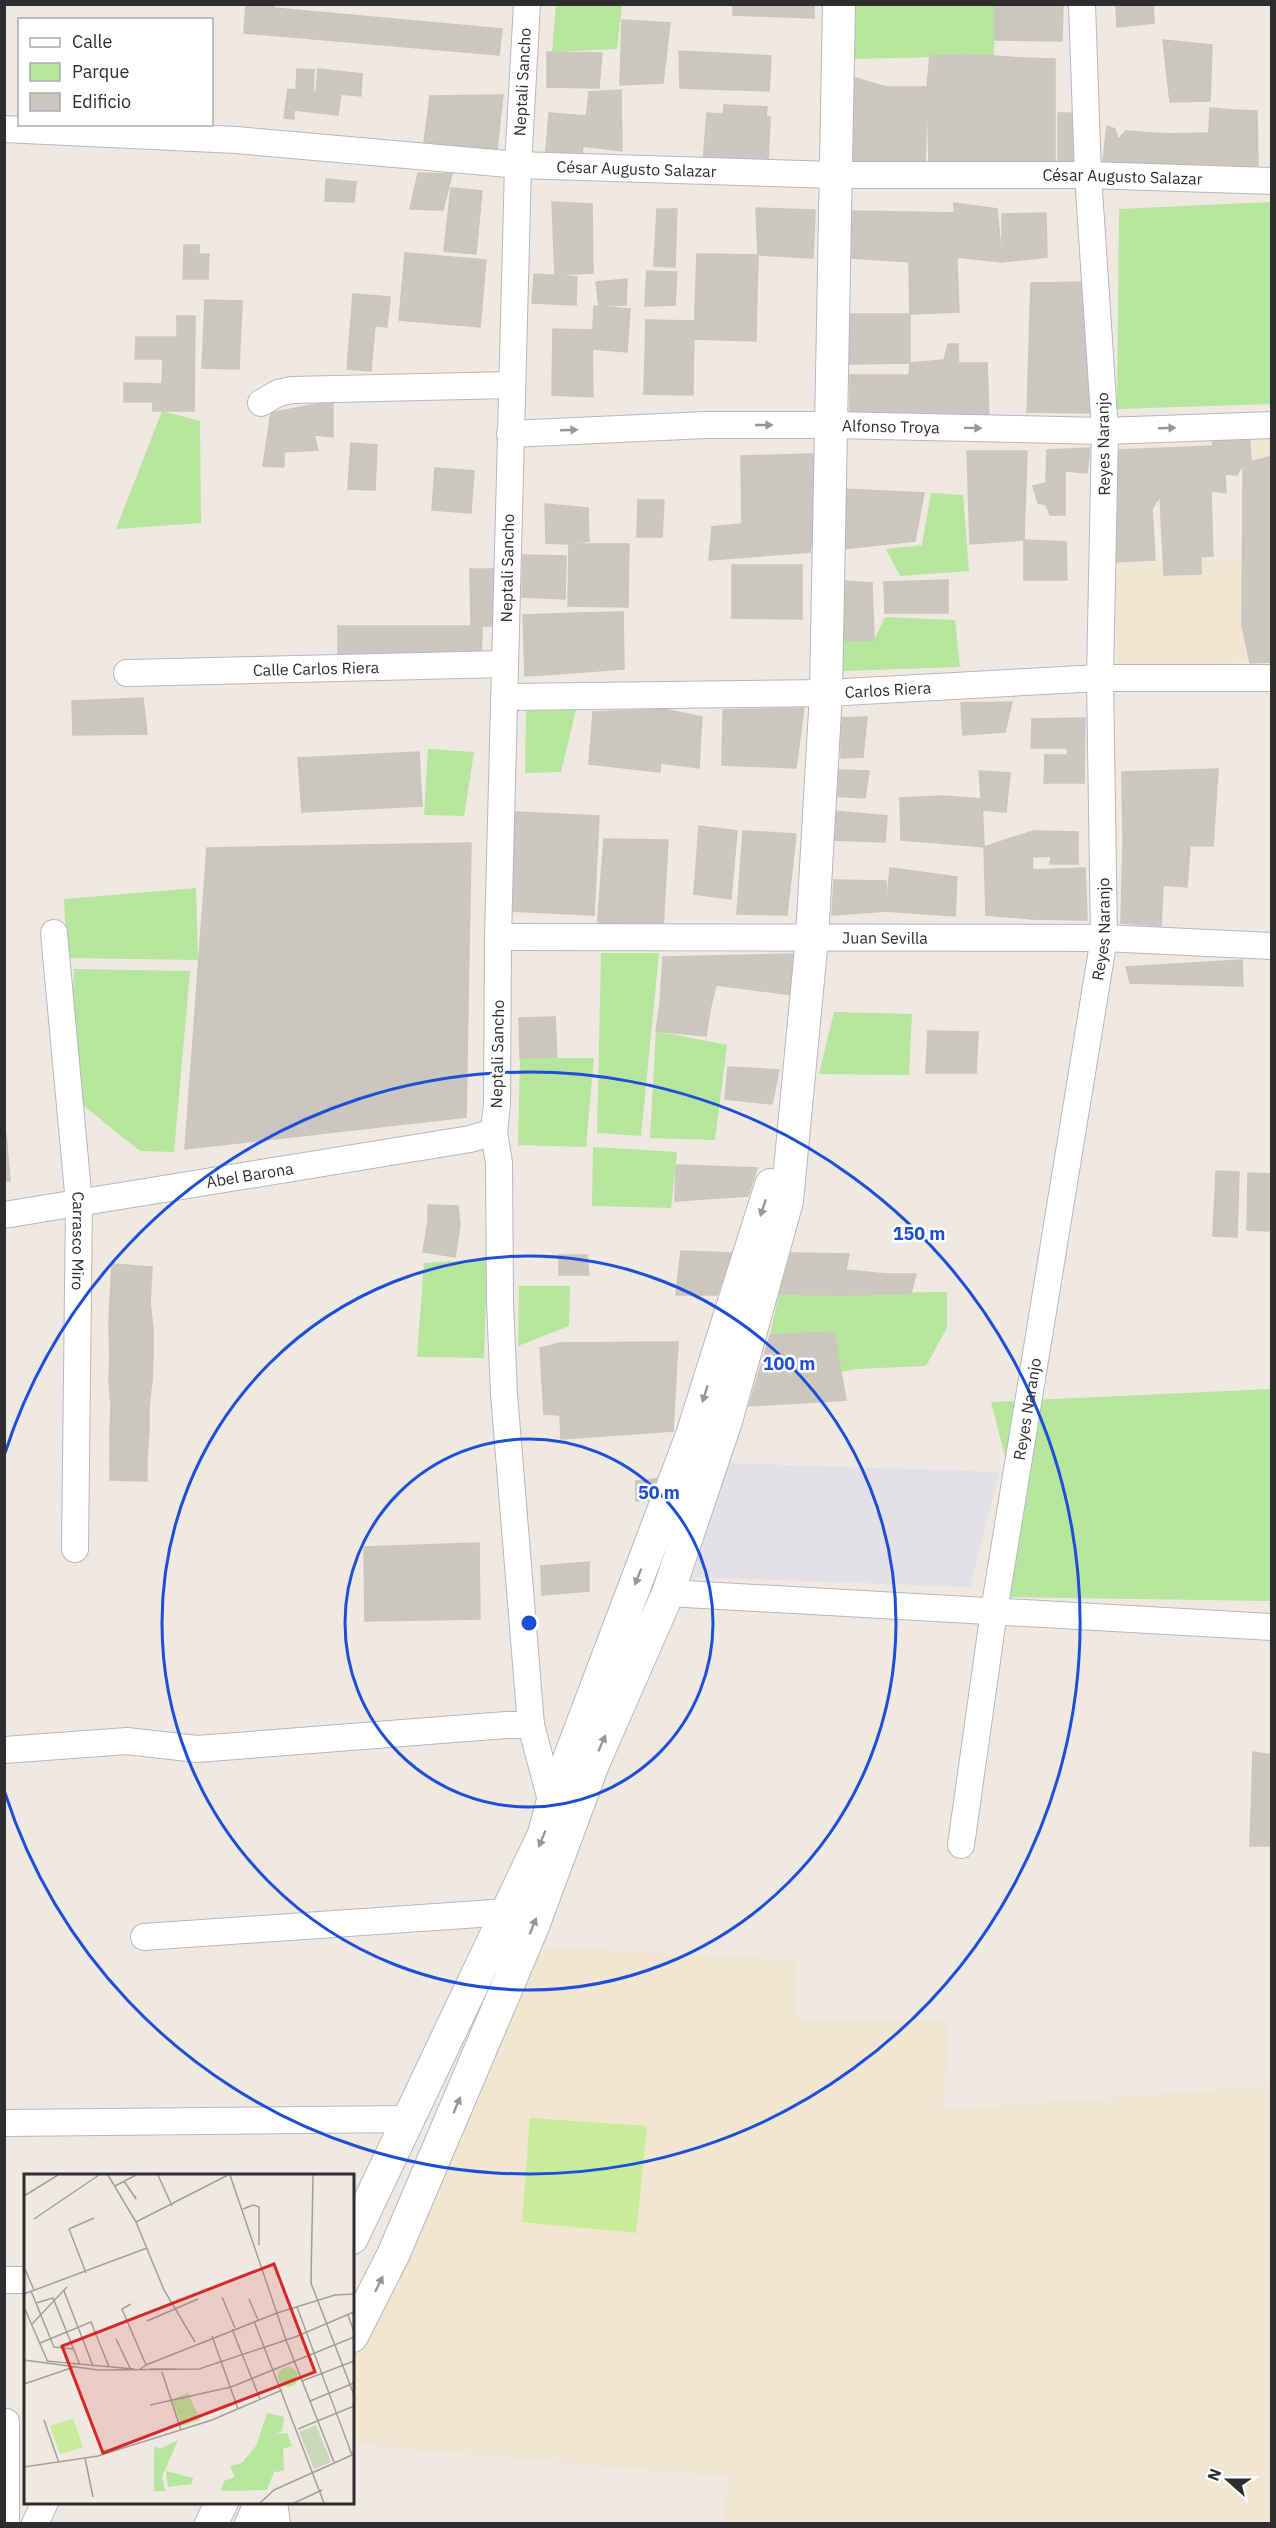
<svg xmlns="http://www.w3.org/2000/svg" width="1276" height="2528" font-family="'IBM Plex Sans',sans-serif">
<style>
.industrial{fill:#e3e1e8}
.education{fill:#f0e6d1}
.green{fill:#b6e59e}
.pitch{fill:#c9ec9a}
.building{fill:#cbc7bf;stroke:#cbc5ba;stroke-width:1.5}
.lines{fill:none;stroke-linecap:round;stroke-linejoin:round}
.minor-casing{stroke:#b4b7c1;stroke-width:28}
.tertiary-casing{stroke:#b4b7c1;stroke-width:34}
.minor{stroke:#fff;stroke-width:26}
.tertiary{stroke:#fff;stroke-width:32}
.oneway{fill:#969696}
.ring{fill:none;stroke:#1d4ed8;stroke-width:3}
.labels{text-anchor:middle;stroke-width:5;stroke-linejoin:round;paint-order:stroke}
.street-label{font-size:16px;fill:#2e2e2e;stroke:#fff}
.inset-road{fill:none;stroke:#a29e99;stroke-width:1.5}
.view{fill:#d62828;fill-opacity:0.15;stroke:#d62828;stroke-width:3}
.inset-edge{fill:none;stroke:#2e2e2e;stroke-width:3}
.centre{fill:#1d4ed8;stroke:#fff;stroke-width:3}
.ring-label{font-size:18px;text-anchor:middle;font-weight:bold;fill:#1d4ed8;stroke:#fff;stroke-width:5;stroke-linejoin:round;paint-order:stroke}
</style>
<rect width="100%" height="100%" fill="#efe9e1"/>
<polygon class="industrial" points="728,1463 999,1472 970,1587 692,1577"/>
<g class="education">
<polygon points="1271,433 1271,661 1118,666 1112,563 1245,560 1254,434"/>
<polygon points="543,1947 798,1960 798,2021 949,2022 943,2110 1271,2086 1271,2523 724,2523 728,2477 353,2444 353,2358"/>
</g>
<g class="green">
<polygon points="556,5 622,5 617,49 552,52"/>
<polygon points="845,5 995,5 994,56 845,59"/>
<polygon points="1271,202 1271,404 1117,409 1119,209"/>
<polygon points="162,411 200,421 201,523 116,529"/>
<polygon points="931,493 963,495 969,571 900,576 886,549 922,545"/>
<polygon points="885,617 955,620 960,667 843,671 843,641 874,640"/>
<polygon points="576,710 561,772 525,773 526,711"/>
<polygon points="428,749 474,752 464,816 424,815"/>
<polygon points="196,888 198,960 67,958 64,899"/>
<polygon points="601,953 659,953 641,1136 597,1133"/>
<polygon points="74,969 190,971 174,1152 140,1151 69,1094"/>
<polygon points="834,1012 912,1014 909,1075 819,1074"/>
<polygon points="656,1031 727,1045 715,1140 650,1138"/>
<polygon points="520,1058 594,1058 586,1147 518,1145"/>
<polygon points="593,1147 677,1152 671,1208 592,1206"/>
<polygon points="487,1259 484,1358 417,1357 424,1263"/>
<polygon points="519,1286 570,1286 569,1326 518,1346"/>
<polygon points="947,1292 947,1328 926,1366 855,1369 841,1372 834,1332 770,1335 779,1294"/>
<polygon points="1271,1389 1271,1601 1000,1597 1017,1503 991,1402"/>
</g>
<polygon class="pitch" points="530,2118 647,2126 636,2233 522,2222"/>
<g class="building">
<polygon points="246,4 274,4 274,8 502,29 499,55 244,33"/>
<polygon points="733,4 814,4 814,18 733,15"/>
<polygon points="995,4 1063,4 1062,41 995,40"/>
<polygon points="1116,4 1153,4 1154,23 1117,27"/>
<polygon points="622,20 670,23 663,83 620,85"/>
<polygon points="1163,40 1212,45 1210,101 1170,102"/>
<polygon points="679,51 771,56 769,91 680,88"/>
<polygon points="547,52 602,53 599,88 547,87"/>
<polygon points="965,55 994,56 991,163 962,162"/>
<polygon points="965,55 962,162 929,161 927,87 930,56"/>
<polygon points="994,56 1022,58 1021,163 991,163"/>
<polygon points="1022,58 1055,59 1055,163 1021,163"/>
<polygon points="297,69 314,70 313,92 341,95 338,115 294,110 294,119 284,118 288,89 296,90"/>
<polygon points="318,69 362,74 361,96 316,92"/>
<polygon points="846,75 886,87 885,171 848,158"/>
<polygon points="886,87 927,87 925,171 885,171"/>
<polygon points="621,90 622,151 583,146 589,92"/>
<polygon points="503,95 497,149 424,143 430,96"/>
<polygon points="724,105 767,107 766,116 770,117 768,166 703,163 707,113 723,114"/>
<polygon points="1210,108 1231,110 1233,173 1207,170"/>
<polygon points="1231,110 1257,111 1258,174 1233,173"/>
<polygon points="549,113 586,116 581,165 545,161"/>
<polygon points="1058,113 1078,113 1077,165 1058,165"/>
<polygon points="1107,126 1115,129 1118,140 1126,131 1132,171 1102,170"/>
<polygon points="1126,131 1166,134 1168,173 1132,171"/>
<polygon points="1208,133 1207,170 1168,173 1166,134"/>
<polygon points="418,173 452,174 443,210 410,209"/>
<polygon points="326,179 356,182 354,202 325,201"/>
<polygon points="451,188 482,191 476,254 444,251"/>
<polygon points="552,202 592,204 593,273 555,275"/>
<polygon points="954,203 997,209 1002,262 956,257"/>
<polygon points="756,208 815,210 813,258 758,255"/>
<polygon points="657,209 677,209 675,267 654,266"/>
<polygon points="847,211 908,212 909,262 852,258"/>
<polygon points="908,212 955,213 959,312 910,314"/>
<polygon points="1046,213 1047,257 1002,262 1002,214"/>
<polygon points="184,245 199,245 199,254 209,254 208,279 183,279"/>
<polygon points="405,253 486,260 480,327 399,320"/>
<polygon points="697,254 758,255 756,341 694,339"/>
<polygon points="647,271 677,272 675,305 645,306"/>
<polygon points="534,274 577,277 576,305 532,303"/>
<polygon points="627,279 626,305 599,306 596,282"/>
<polygon points="1089,282 1091,413 1027,412 1031,283"/>
<polygon points="353,294 390,297 387,327 375,326 371,371 347,369"/>
<polygon points="205,300 242,301 239,369 202,368"/>
<polygon points="594,306 630,309 627,352 592,349"/>
<polygon points="848,314 910,314 910,363 847,364"/>
<polygon points="177,316 195,316 194,411 153,411 153,402 124,402 124,383 162,384 163,359 135,359 136,337 177,337"/>
<polygon points="646,320 694,321 693,395 644,394"/>
<polygon points="553,329 592,330 593,397 552,395"/>
<polygon points="948,344 958,344 959,375 909,375 910,363 944,360"/>
<polygon points="959,363 987,363 989,417 959,414"/>
<polygon points="850,375 959,375 959,414 850,413"/>
<polygon points="333,401 333,437 314,435 318,450 284,452 284,467 263,466 271,413"/>
<polygon points="1249,432 1251,460 1243,464 1237,475 1225,474 1226,493 1211,491 1213,433"/>
<polygon points="351,443 377,445 375,490 348,489"/>
<polygon points="1214,446 1211,491 1160,496 1152,509 1112,511 1116,450"/>
<polygon points="1090,448 1087,473 1065,471 1065,515 1050,515 1046,505 1038,503 1033,486 1046,483 1047,450"/>
<polygon points="967,451 1027,451 1024,540 970,544"/>
<polygon points="814,454 815,522 742,524 741,456"/>
<polygon points="1272,456 1272,625 1242,625 1243,464"/>
<polygon points="435,468 474,471 471,513 432,510"/>
<polygon points="843,489 924,493 915,541 842,549"/>
<polygon points="1211,491 1213,556 1201,557 1201,574 1164,575 1160,496"/>
<polygon points="638,500 664,500 662,537 637,537"/>
<polygon points="545,504 588,508 589,541 569,544 546,543"/>
<polygon points="1152,509 1155,560 1114,562 1112,511"/>
<polygon points="815,522 810,552 709,560 712,527 742,524"/>
<polygon points="1024,540 1066,542 1067,580 1024,580"/>
<polygon points="569,544 629,544 628,607 568,606"/>
<polygon points="523,555 566,556 565,599 522,597"/>
<polygon points="732,565 802,565 802,619 732,618"/>
<polygon points="470,569 501,569 502,626 471,626"/>
<polygon points="948,580 948,613 885,613 884,582"/>
<polygon points="844,581 872,583 874,640 843,641"/>
<polygon points="623,612 624,669 583,672 579,613"/>
<polygon points="579,613 583,672 556,674 553,614"/>
<polygon points="553,614 556,674 525,676 523,615"/>
<polygon points="1242,625 1272,626 1272,662 1250,663"/>
<polygon points="338,626 482,626 481,664 338,663"/>
<polygon points="143,698 147,734 73,735 72,701"/>
<polygon points="1012,702 1005,732 963,735 961,703"/>
<polygon points="804,708 796,768 722,765 723,710"/>
<polygon points="664,709 660,772 589,764 593,712"/>
<polygon points="664,709 702,717 699,768 661,763"/>
<polygon points="867,717 863,757 841,758 841,718"/>
<polygon points="1085,718 1084,783 1044,783 1045,755 1068,755 1067,748 1031,748 1032,719"/>
<polygon points="419,752 422,806 302,812 298,758"/>
<polygon points="1218,769 1213,846 1123,845 1122,772"/>
<polygon points="837,770 869,771 865,798 832,796"/>
<polygon points="979,771 1010,773 1006,812 982,810"/>
<polygon points="942,796 940,843 901,840 900,798"/>
<polygon points="942,796 982,799 984,847 940,843"/>
<polygon points="834,811 887,816 885,842 832,840"/>
<polygon points="515,812 599,816 594,915 510,911"/>
<polygon points="699,826 737,831 731,899 694,894"/>
<polygon points="743,831 796,834 787,915 737,914"/>
<polygon points="1033,831 1078,832 1078,864 1050,864 1051,856 1032,857"/>
<polygon points="1033,831 1032,919 986,915 984,847"/>
<polygon points="604,839 668,840 663,930 597,930"/>
<polygon points="471,843 466,1117 185,1149 207,848"/>
<polygon points="1123,845 1190,846 1187,887 1122,882"/>
<polygon points="890,868 957,877 955,916 886,911"/>
<polygon points="1085,868 1087,920 1032,919 1032,870"/>
<polygon points="834,880 886,881 886,911 832,915"/>
<polygon points="1122,882 1163,885 1161,926 1121,923"/>
<polygon points="794,954 793,995 716,985 710,1010 660,1003 663,957"/>
<polygon points="1242,960 1243,986 1130,983 1126,967"/>
<polygon points="660,1003 710,1010 706,1036 656,1031"/>
<polygon points="555,1017 557,1057 520,1058 519,1018"/>
<polygon points="928,1031 978,1032 976,1073 926,1073"/>
<polygon points="728,1067 779,1070 772,1104 725,1099"/>
<polygon points="6,1134 10,1181 4,1181 4,1135"/>
<polygon points="676,1165 757,1168 748,1196 675,1201"/>
<polygon points="1216,1171 1239,1172 1237,1237 1213,1236"/>
<polygon points="1248,1173 1272,1174 1269,1231 1247,1230"/>
<polygon points="428,1205 458,1206 460,1226 455,1257 423,1252 428,1221"/>
<polygon points="681,1251 732,1253 717,1295 676,1295"/>
<polygon points="791,1253 849,1254 841,1295 779,1294"/>
<polygon points="559,1255 587,1255 589,1275 559,1275"/>
<polygon points="112,1264 152,1267 150,1303 110,1300"/>
<polygon points="846,1270 885,1274 885,1294 841,1295"/>
<polygon points="885,1274 916,1274 911,1293 885,1294"/>
<polygon points="110,1300 150,1303 153,1329 109,1326"/>
<polygon points="109,1326 153,1329 153,1356 110,1358"/>
<polygon points="834,1332 846,1400 749,1406 770,1335"/>
<polygon points="678,1342 673,1431 561,1439 560,1415 544,1414 540,1348 560,1343"/>
<polygon points="153,1356 152,1380 109,1378 110,1358"/>
<polygon points="109,1378 152,1380 149,1406 111,1406"/>
<polygon points="111,1406 149,1406 149,1432 110,1432"/>
<polygon points="110,1432 149,1432 147,1459 110,1458"/>
<polygon points="110,1458 147,1459 147,1481 110,1480"/>
<polygon points="664,1477 668,1496 648,1500 648,1480"/>
<polygon points="648,1480 648,1500 636,1501 636,1481"/>
<polygon points="479,1543 480,1619 365,1621 364,1547"/>
<polygon points="589,1562 589,1591 542,1595 541,1566"/>
<polygon points="1253,1752 1272,1755 1272,1846 1250,1846"/>
</g>
<g class="lines">
<defs>
<g id="minor">
<polyline points="527,4 518,165 498,937 497,1104 494,1132 499,1163 500,1303 504,1394 531,1725"/>
<path id="s1" d="M4 129 236 140 518 165 834 175H1088L1272 181"/>
<polyline points="261,403 278,393 292,390 512,385"/>
<path id="s2" d="M510 434 706 425H830L1105 431 1272 425"/>
<path id="s3" d="M127 673 505 664"/>
<path id="s4" d="M504 697 826 693 1100 678H1272"/>
<path id="s5" d="M54 933 79 1203 75 1549"/>
<path id="s6" d="M498 937 1104 938 1272 946"/>
<path id="s7" d="M4 1215 470 1139 494 1132"/>
<polyline points="668,1593 1272,1627"/>
<polyline points="4,1750 127,1741 197,1749 506,1725 531,1725 552,1804"/>
<path id="s8" d="M961 1845 994 1611 1104 938 1100 678 1105 431 1088 175 1082 4"/>
<polyline points="144,1937 508,1912"/>
<polyline points="4,2123 408,2119"/>
<polyline points="4,2280 26,2280"/>
<polyline points="6,2422 6,2524"/>
<polyline points="274,2502 277,2524"/>
<polyline points="35,2524 45,2502"/>
</g>
<g id="tertiary">
<polyline points="352,2238 544,1834 552,1804 692,1435 771,1185"/>
<polyline points="352,2336 394,2253 533,1926 593,1764 668,1593 726,1421 787,1201 812,938 826,693 839,4"/>
<polyline points="211,2524 222,2502"/>
<polyline points="251,2524 261,2502"/>
</g>
</defs>
<use href="#minor" class="minor-casing"/>
<use href="#tertiary" class="tertiary-casing"/>
<use href="#minor" class="minor"/>
<use href="#tertiary" class="tertiary"/>
</g>
<defs><path id="oneway-solid" d="M-6-.8H1V-3.2L6.5 0L1 3.2V.8H-6Z" transform="scale(1.5)"/></defs>
<g class="oneway">
<use href="#oneway-solid" transform="translate(764 425)"/>
<use href="#oneway-solid" transform="translate(973 428) rotate(1)"/>
<use href="#oneway-solid" transform="translate(1167 428) rotate(-2)"/>
<use href="#oneway-solid" transform="translate(569 430) rotate(-2)"/>
<use href="#oneway-solid" transform="translate(763 1208) rotate(108)"/>
<use href="#oneway-solid" transform="translate(705 1394) rotate(107)"/>
<use href="#oneway-solid" transform="translate(638 1577) rotate(111)"/>
<use href="#oneway-solid" transform="translate(602 1743) rotate(-66)"/>
<use href="#oneway-solid" transform="translate(542 1839) rotate(112)"/>
<use href="#oneway-solid" transform="translate(533 1926) rotate(-68)"/>
<use href="#oneway-solid" transform="translate(457 2105) rotate(-67)"/>
<use href="#oneway-solid" transform="translate(379 2284) rotate(-64)"/>
</g>
<g class="ring">
<circle cx="529" cy="1623" r="184"/>
<circle cx="529" cy="1623" r="367"/>
<path d="M5 1453A551 551 0 1 1 5 1793"/>
</g>
<g class="labels">
<g class="street-label">
<text transform="translate(522 82) rotate(-87)" y="6">Neptali Sancho</text>
<text dy="6" stroke="none"><textPath href="#s1" startOffset="634">César Augusto Salazar</textPath></text>
<text dy="6" stroke="none"><textPath href="#s1" startOffset="1120">César Augusto Salazar</textPath></text>
<text dy="6" stroke="none"><textPath href="#s2" startOffset="381">Alfonso Troya</textPath></text>
<text transform="translate(1103 444) rotate(-91)" y="6">Reyes Naranjo</text>
<text transform="translate(507 568) rotate(-89)" y="6">Neptali Sancho</text>
<text dy="6" stroke="none"><textPath href="#s3" startOffset="189">Calle Carlos Riera</textPath></text>
<text dy="6" stroke="none"><textPath href="#s4" startOffset="384">Carlos Riera</textPath></text>
<text dy="6" stroke="none"><textPath href="#s8" startOffset="927">Reyes Naranjo</textPath></text>
<text dy="6" stroke="none"><textPath href="#s6" startOffset="387">Juan Sevilla</textPath></text>
<text transform="translate(497 1054) rotate(-89)" y="6">Neptali Sancho</text>
<text dy="6" stroke="none"><textPath href="#s7" startOffset="249">Abel Barona</textPath></text>
<text dy="6" stroke="none"><textPath href="#s5" startOffset="309">Carrasco Miro</textPath></text>
<text dy="6" stroke="none"><textPath href="#s8" startOffset="441">Reyes Naranjo</textPath></text>
</g>
</g>
<g transform="translate(24 2174)">
<rect width="330" height="330" fill="#efe9e1"/>
<path d="M254 203a10 10 0 1 1 20 0a10 10 0 1 1-20 0ZM164 219 176 246 158 252 148 226ZM243 239 260 243 258 257 252 260 263 259 268 272 259 275 260 297 250 298 243 316 197 317 200 307 211 303 206 292 218 289 232 272ZM154 266 138 303 141 317H130V272L136 275ZM142 297 169 304 168 310 144 313Z" fill="#b6e59e"/>
<path d="M292 251 307 288 290 295 275 258Z" fill="#c8d9b8"/>
<path d="M49 244 59 273 36 280 26 252Z" fill="#c9ec9a"/>
<path class="inset-road" d="M84 1 112 48 140 116 171 168M134 1 148 32M206 1 262 166 310 288M289 1 287 109 330 221M100 7 112 25 111 22M91 12 112 1M0 22 34 1M219 35 229 31 235 33V71M10 45 75 1M112 48 204 1M0 93 10 116M62 99 45 55 70 44M7 117 30 173 50 175M40 117 69 192M0 120 123 74M198 123 211 154M225 125 234 146M12 129 29 124 56 191M107 130 98 135 122 191 116 195M0 133 23 186M324 141 330 158M123 147 174 125M230 147 300 329M8 150 43 113M208 155 236 225M188 162 214 235M92 165 106 194M16 169 67 148 85 193M0 186 74 196 175 195 271 163 330 138M22 187 110 195M122 191 253 139 311 121 330 120M126 195H152M138 198 157 256M278 207 330 187M0 210 50 193M286 227 330 209M126 231 207 213 330 163M20 246 35 289M274 255 330 232M61 284 69 323M0 293 74 282 188 246 258 216M236 329 250 316 328 281 273 133M270 329 298 316"/>
<path class="view" d="M250 90 291 198 79 279 38 172Z"/>
<rect width="330" height="330" class="inset-edge"/>
</g>
<circle cx="529" cy="1623" r="9" class="centre"/>
<g class="ring-label">
<text x="919" y="1240">150 m</text>
<text x="789" y="1370">100 m</text>
<text x="659" y="1499">50 m</text>
</g>
<rect width="1276" height="2528" fill="none" stroke="#2e2e2e" stroke-width="12"/>
<rect x="18" y="18" width="195" height="108" fill="#ffffff" stroke="#ababab" stroke-width="1.5"/>
<rect x="30" y="38" width="30" height="9" fill="#ffffff" stroke="#ababab" stroke-width="1.5"/>
<text x="72" y="48" font-size="18" fill="#2e2e2e">Calle</text>
<rect x="30" y="63" width="30" height="18" fill="#b6e59e" stroke="#ababab" stroke-width="1.5"/>
<text x="72" y="78" font-size="18" fill="#2e2e2e">Parque</text>
<rect x="30" y="93" width="30" height="18" fill="#cbc7bf" stroke="#ababab" stroke-width="1.5"/>
<text x="72" y="108" font-size="18" fill="#2e2e2e">Edificio</text>
<g transform="translate(1228 2480) rotate(291)" stroke="#ffffff" stroke-width="4.5" paint-order="stroke">
<path d="M0-4.5L10 22L0 15L-10 22Z" fill="#2e2e2e"/>
<text y="-9" font-size="16" font-weight="bold" text-anchor="middle" fill="#2e2e2e">N</text>
</g>
</svg>
